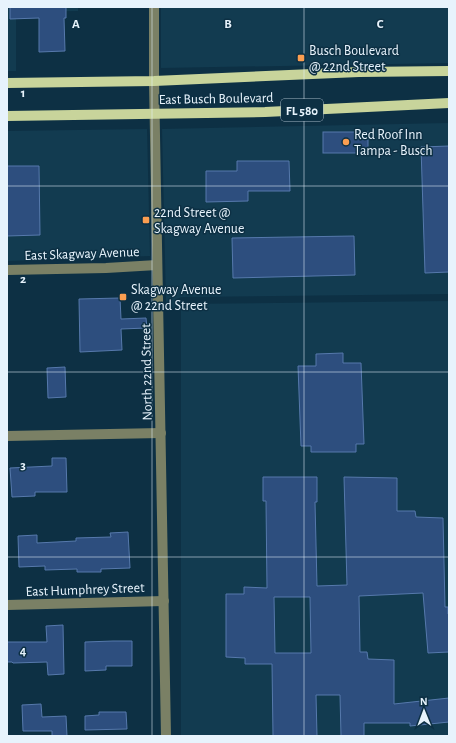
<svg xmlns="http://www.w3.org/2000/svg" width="456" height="743" font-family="'Alegreya Sans',sans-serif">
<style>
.built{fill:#123b50}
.building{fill:#2d4e7e;stroke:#5679ac;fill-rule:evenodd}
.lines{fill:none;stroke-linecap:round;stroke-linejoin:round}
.minor{stroke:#7a8065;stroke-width:10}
.major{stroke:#c8d49b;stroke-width:10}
.grid{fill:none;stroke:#e7f3fc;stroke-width:1;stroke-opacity:0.55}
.poi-dot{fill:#fb9e51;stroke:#0d3044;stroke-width:1.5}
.labels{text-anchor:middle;stroke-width:3;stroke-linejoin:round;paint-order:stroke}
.shield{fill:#0d3044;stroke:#a6b8c5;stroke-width:1}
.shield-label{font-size:13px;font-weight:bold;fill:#e7f3fc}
.poi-label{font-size:14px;fill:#e7f3fc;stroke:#0d3044;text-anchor:start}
.street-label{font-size:14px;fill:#e7f3fc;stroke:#0d3044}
.grid-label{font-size:13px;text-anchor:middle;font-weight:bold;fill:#e7f3fc;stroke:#0d3044;stroke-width:3;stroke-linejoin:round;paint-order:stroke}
</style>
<rect width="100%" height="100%" fill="#0d3044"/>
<g class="built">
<polygon points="7,7 78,7 78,11 16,12 16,71 7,71"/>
<polygon points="161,7 449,7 449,63 161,68"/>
<polygon points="449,123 449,294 181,297 176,300 175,310 166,302 162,129"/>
<polygon points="147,129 150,256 7,261 7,131"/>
<polygon points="449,301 449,736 181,736 181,304"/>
</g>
<g class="building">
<polygon points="10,7 66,7 66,18 64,18 65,51 39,52 39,18 10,19"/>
<rect x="323" y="132" width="45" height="21"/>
<polygon points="449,146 449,272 425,273 421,147"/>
<polygon points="237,161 289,161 290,191 248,191 248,201 206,202 206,171 237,171"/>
<polygon points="7,166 39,166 40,235 7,236"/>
<polygon points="354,236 355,275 233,278 232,238"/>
<polygon points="120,298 121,319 146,318 147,328 121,329 122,350 80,352 79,299"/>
<polygon points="343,353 343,363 361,363 364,444 356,444 356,452 311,452 311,446 301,446 298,366 316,366 316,354"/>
<polygon points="65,367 66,397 48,398 47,368"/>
<polygon points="52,458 66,458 67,492 35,492 35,496 12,497 10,468 52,466"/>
<path d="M263 477H317V502H315L317 586 347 585 344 477 397 478V511H415L416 517 443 518 445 607H448V614H449V652L428 653 423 593 359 596 360 652H367L368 659 394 660V704L449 698V722L410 726V723H364V736H341L340 695H316L317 736H273L272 664H245V658L226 657V594H244V587L267 588 266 501H263ZM274 597H310L311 653H275Z"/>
<polygon points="128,532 130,568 101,569 101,572 77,572 77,569 45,570 45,566 19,567 18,536 37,535 37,543 76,541 76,538 111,537 110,533"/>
<polygon points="63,625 64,674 48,675 47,662 13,663 12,662 7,662 7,642 47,642 46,626"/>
<polygon points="113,641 132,641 132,666 106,666 106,670 85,671 85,642"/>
<polygon points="41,704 42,717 66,716 67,736 52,736 52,731 23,731 22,705"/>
<polygon points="99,712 126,712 127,729 85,730 85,716 99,715"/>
</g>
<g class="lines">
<g class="minor">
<polyline points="154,7 154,81 166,736"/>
<polyline points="7,270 106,268 157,265"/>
<polyline points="7,436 161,433"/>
<polyline points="7,605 164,601"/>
</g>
<g class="major">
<polyline points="7,83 154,81 359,72 449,71"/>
<polyline points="7,116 265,112 449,103"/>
</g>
</g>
<path class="grid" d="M152 7V736M304 7V736M7 186H449M7 372H449M7 557H449"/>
<g class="poi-dot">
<rect x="297" y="54" width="8" height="8" rx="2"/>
<circle cx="346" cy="142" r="4"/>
<rect x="142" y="216" width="8" height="8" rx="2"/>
<rect x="119" y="293" width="8" height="8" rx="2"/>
</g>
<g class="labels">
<rect class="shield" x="281" y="99" width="42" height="22" rx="3"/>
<g class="shield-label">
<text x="302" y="115">FL 580</text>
</g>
<g class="poi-label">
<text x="309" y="55">Busch Boulevard<tspan x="309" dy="16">@ 22nd Street</tspan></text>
<text x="354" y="139">Red Roof Inn<tspan x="354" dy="16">Tampa - Busch</tspan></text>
<text x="154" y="217">22nd Street @<tspan x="154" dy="16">Skagway Avenue</tspan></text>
<text x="131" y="294">Skagway Avenue<tspan x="131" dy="16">@ 22nd Street</tspan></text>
</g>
<g class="street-label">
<text transform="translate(216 98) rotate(-1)" y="5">East Busch Boulevard</text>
<text transform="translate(82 253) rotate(-2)" y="5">East Skagway Avenue</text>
<text transform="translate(146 372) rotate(-91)" y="5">North 22nd Street</text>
<text transform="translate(85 589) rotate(-2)" y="5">East Humphrey Street</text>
</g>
</g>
<g class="grid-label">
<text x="76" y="28">A</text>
<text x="228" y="28">B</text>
<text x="380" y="28">C</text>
<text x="23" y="97">1</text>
<text x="23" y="283">2</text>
<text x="23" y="469">3</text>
<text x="23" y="655">4</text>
</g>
<rect width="456" height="743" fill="none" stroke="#e7f3fc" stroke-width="16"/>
<g transform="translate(424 711) rotate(359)" stroke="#0d3044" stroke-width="3" paint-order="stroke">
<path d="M0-3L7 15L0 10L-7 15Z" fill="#e7f3fc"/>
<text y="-6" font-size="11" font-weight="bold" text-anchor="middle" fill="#e7f3fc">N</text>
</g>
</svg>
